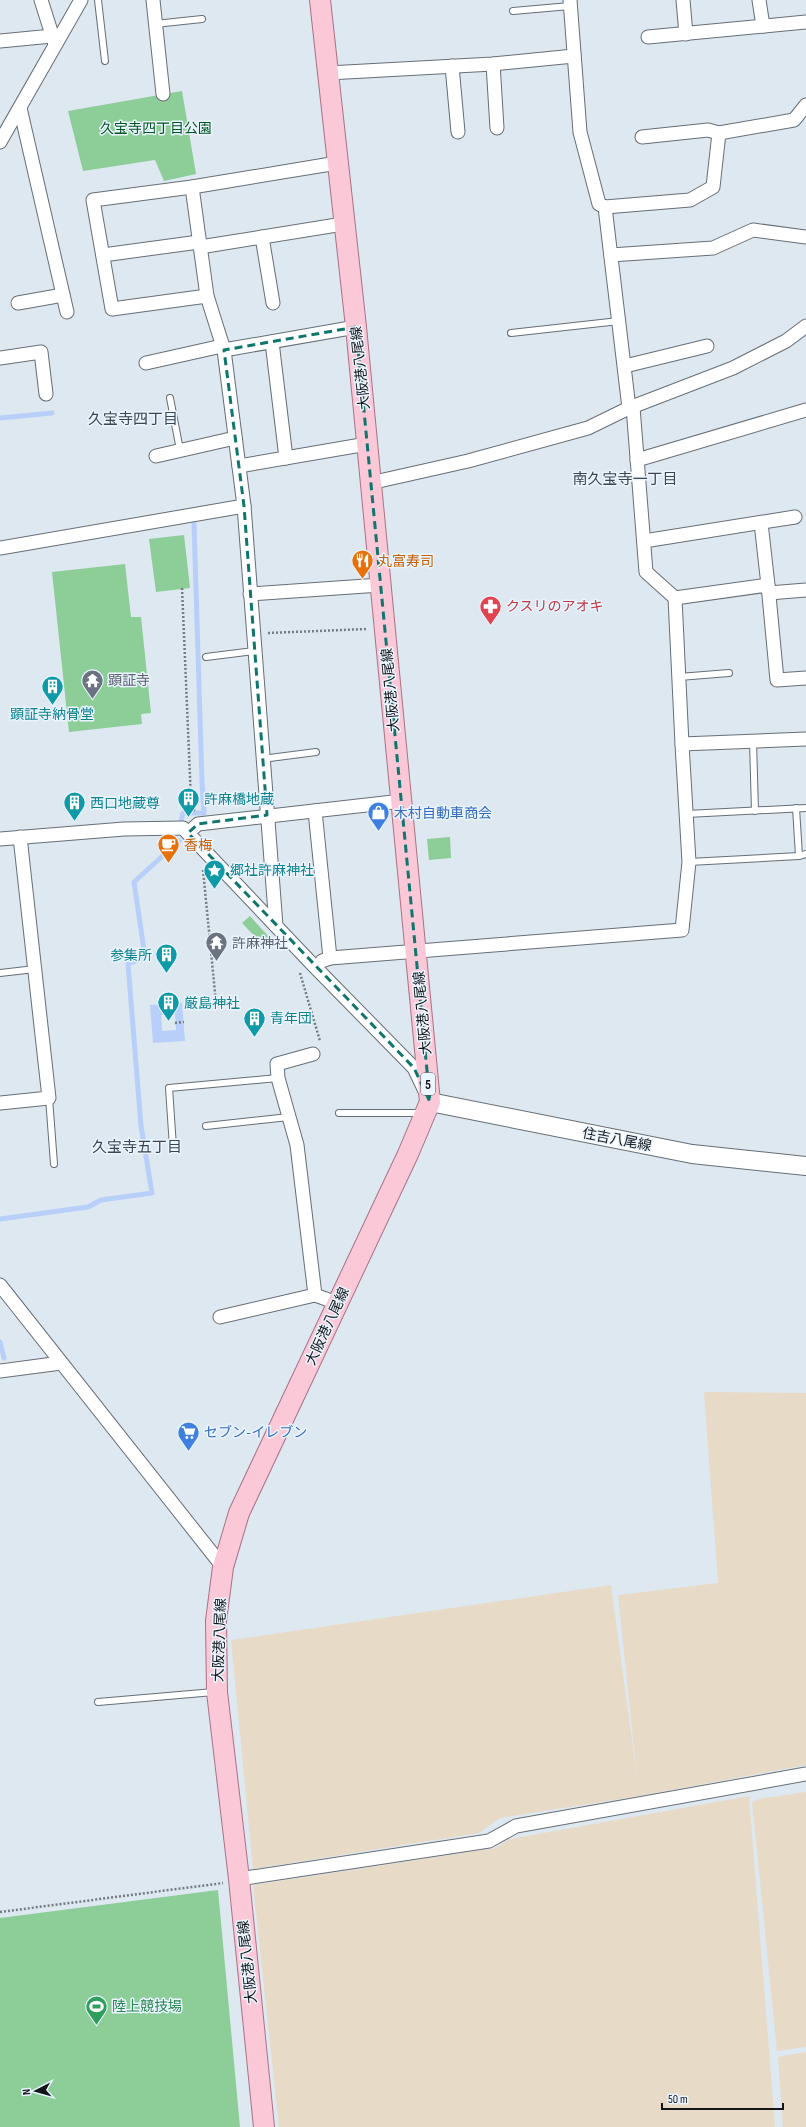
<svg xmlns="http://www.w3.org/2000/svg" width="806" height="2127" font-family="'Sofia Sans Condensed','Noto Sans JP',sans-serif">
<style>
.industrial{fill:#e7dbc7}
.green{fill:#8ccd98}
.water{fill:#b8d0f9;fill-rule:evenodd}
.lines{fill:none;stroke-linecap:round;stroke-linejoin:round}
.stream{stroke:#b8d0f9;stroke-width:5}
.service-casing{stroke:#666e76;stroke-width:8}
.minor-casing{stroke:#666e76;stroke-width:15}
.secondary-casing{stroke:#666e76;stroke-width:20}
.primary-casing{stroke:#a87284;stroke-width:22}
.path{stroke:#747b81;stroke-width:2.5;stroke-dasharray:2 2;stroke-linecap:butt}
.service{stroke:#fff;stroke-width:6}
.minor{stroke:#fff;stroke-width:13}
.secondary{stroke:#fff;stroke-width:18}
.primary{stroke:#fbc8d7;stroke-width:20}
.marked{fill:none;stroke:#0f766e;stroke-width:3;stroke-dasharray:8 5;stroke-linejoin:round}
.labels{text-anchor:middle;stroke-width:3;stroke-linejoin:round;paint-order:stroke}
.shield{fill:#ebf5ff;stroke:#53595e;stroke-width:1}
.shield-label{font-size:13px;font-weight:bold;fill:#121619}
.park-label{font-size:14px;fill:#005321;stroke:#ebf5ff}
.street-label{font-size:14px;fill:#121619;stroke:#ebf5ff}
.food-label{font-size:14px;fill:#c56008;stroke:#ebf5ff;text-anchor:start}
.health-label{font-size:14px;fill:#be3a42;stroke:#ebf5ff;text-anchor:start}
.worship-label{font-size:14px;fill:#5b616d;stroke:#ebf5ff;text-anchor:start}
.culture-label{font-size:14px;fill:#0d838f;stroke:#ebf5ff;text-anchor:start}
.shop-label{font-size:14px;fill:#366cbe;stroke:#ebf5ff;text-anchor:start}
.leisure-label{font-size:14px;fill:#27864d;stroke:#ebf5ff;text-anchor:start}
.neighbourhood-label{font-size:15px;fill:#3c444c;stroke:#ebf5ff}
</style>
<rect width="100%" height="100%" fill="#dee8f1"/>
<g class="industrial">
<polygon points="704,1392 806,1393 806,1765 639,1796 500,1818 479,1833 253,1869 231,1640 611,1585 637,1777 618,1595 718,1583"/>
<polygon points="806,1792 806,2047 777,2051 752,1802 759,1799"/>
<polygon points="749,1796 775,2127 279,2127 253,1885 496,1848 510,1839"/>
<polygon points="806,2052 806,2127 783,2127 778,2057"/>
</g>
<g class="green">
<polygon points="182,91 196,174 164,181 155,160 83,171 68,111"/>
<polygon points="184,535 190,588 156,592 149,539"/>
<polygon points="125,564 131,617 141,617 151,713 141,714 142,724 69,732 52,572"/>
<polygon points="450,837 451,858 429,860 427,839"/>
<polygon points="250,916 269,937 261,943 242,923"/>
<polygon points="218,1890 240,2127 0,2127 0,1918"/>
</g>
<path class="water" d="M182 1003 185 1041 153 1043 150 1005ZM175 1014 176 1030 162 1031 161 1015Z"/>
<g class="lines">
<g class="stream">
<polyline points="0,418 52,413"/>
<polyline points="181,821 183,813 204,813 202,782 194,524"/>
<polyline points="0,1219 88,1207 101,1200 152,1193 141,1126 128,964 145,957 134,882 179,841"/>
<polyline points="0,1342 4,1358"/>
</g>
<defs>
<g id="service">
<polyline points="98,0 105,61"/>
<polyline points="513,11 570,6"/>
<polyline points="155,24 202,19"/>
<polyline points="511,333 619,321"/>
<polyline points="170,398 180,450"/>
<polyline points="206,657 254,651"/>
<polyline points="679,677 729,673"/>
<polyline points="753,741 755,811"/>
<polyline points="262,759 316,752"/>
<polyline points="796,808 799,856"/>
<polyline points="687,814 806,808"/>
<polyline points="689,862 799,856 806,854"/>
<polyline points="0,973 35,969"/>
<polyline points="49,1098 54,1164"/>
<polyline points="339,1113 422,1113"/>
<polyline points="206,1126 289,1117"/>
<polyline points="173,1147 169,1088 278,1078"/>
<polyline points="98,1702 214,1692"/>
</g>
<g id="minor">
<polyline points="41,0 55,44"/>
<polyline points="153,0 163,94"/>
<polyline points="570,0 580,132 599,204 605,207 690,200 713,187 719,133 794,120 806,105"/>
<polyline points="683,0 686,34"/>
<polyline points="759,0 763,26"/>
<polyline points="648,37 806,22"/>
<polyline points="0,41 52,36"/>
<polyline points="493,64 497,128"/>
<polyline points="452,66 458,132"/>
<polyline points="328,73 493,64 574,56"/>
<polyline points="20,108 67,312"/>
<polyline points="642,137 708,130 719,133"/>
<polyline points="0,142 81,0"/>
<polyline points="192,187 207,296 224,350 244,506 276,926"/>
<polyline points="605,207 629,408"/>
<polyline points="262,237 273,303"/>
<polyline points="200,247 343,224"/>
<polyline points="103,255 199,242"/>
<polyline points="611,255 713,248 753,230 806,237"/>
<polyline points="207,296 112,309 93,200 192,187 337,163"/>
<polyline points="18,303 63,295"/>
<polyline points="272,342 286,458"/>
<polyline points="224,350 356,327"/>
<polyline points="0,358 41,352 46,394"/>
<polyline points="146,363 222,346"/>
<polyline points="625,366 707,346"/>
<polyline points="633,407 646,572 675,598 682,744"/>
<polyline points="156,456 235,438"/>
<polyline points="637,460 806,410"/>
<polyline points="239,466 367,444"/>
<polyline points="370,483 468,461 588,428 629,408 733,368 786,341 806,326"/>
<polyline points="761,523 768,585"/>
<polyline points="644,541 795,517"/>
<polyline points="0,548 244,506"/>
<polyline points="769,593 806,590"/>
<polyline points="250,594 380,585"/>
<polyline points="675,598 768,585 777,680 806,678"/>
<polyline points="315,811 330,958 322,961"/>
<polyline points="188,833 198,824 393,802"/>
<polyline points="0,839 124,829 183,828 313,965 414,1068 425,1091"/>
<polyline points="330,958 682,930 689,862 682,744 806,739"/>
<polyline points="313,1054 277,1064 278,1078 297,1145 315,1295 337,1303"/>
<polyline points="0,1103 49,1098 20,837"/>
<polyline points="0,1285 223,1567"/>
<polyline points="220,1317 315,1295"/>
<polyline points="0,1371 61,1363"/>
<polyline points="239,1879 489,1841 516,1826 806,1774"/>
</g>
<polyline id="secondary" points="430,1102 692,1154 806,1166"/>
<polyline id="primary" points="264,2127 239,1879 217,1692 216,1621 223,1567 239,1513 408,1154 430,1102 356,327 320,0"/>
</defs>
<use href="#service" class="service-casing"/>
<use href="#minor" class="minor-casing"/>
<use href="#secondary" class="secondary-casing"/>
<use href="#primary" class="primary-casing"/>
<g class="path">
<polyline points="182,588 191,800 190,806 194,808 194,812"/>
<polyline points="268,633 367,629"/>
<polyline points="203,870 216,1003"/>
<polyline points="300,973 320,1041"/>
<polyline points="175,1023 184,1022"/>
<polyline points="0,1912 223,1883"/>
</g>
<use href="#service" class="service"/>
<use href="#minor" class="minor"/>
<use href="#secondary" class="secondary"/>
<use href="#primary" class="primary"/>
</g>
<path class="marked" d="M356 327 430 1102 414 1068 188 833 198 824 267 815 244 506 224 350Z"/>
<defs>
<symbol id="restaurant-pin" viewBox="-11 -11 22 30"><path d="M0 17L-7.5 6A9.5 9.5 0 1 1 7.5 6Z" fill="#e8710a" stroke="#ebf5ff"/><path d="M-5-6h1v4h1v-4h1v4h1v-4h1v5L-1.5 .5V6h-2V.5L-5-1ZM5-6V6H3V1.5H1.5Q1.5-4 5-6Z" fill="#fff"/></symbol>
<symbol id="pharmacy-pin" viewBox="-11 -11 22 30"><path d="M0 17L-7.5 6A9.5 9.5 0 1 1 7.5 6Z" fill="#e0444e" stroke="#ebf5ff"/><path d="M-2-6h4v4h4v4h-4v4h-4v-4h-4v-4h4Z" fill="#fff"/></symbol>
<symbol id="temple-pin" viewBox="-11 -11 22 30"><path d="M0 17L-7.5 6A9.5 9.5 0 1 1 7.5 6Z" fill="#6b7280" stroke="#ebf5ff"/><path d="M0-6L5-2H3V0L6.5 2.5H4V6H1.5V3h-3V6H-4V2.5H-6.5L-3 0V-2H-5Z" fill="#fff"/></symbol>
<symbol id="building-pin" viewBox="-11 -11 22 30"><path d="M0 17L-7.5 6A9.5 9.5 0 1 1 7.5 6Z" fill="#0f9aa8" stroke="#ebf5ff"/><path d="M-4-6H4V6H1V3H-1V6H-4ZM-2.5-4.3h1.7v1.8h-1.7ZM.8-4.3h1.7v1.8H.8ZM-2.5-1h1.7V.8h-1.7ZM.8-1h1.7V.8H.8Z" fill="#fff"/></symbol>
<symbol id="shop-pin" viewBox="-11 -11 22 30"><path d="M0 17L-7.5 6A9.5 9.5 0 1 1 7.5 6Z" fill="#3f7fe0" stroke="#ebf5ff"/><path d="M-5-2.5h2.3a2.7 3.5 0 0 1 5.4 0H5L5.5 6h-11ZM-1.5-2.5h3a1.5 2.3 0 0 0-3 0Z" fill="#fff"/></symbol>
<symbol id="cafe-pin" viewBox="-11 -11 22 30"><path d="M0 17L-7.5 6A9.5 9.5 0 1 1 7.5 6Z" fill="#e8710a" stroke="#ebf5ff"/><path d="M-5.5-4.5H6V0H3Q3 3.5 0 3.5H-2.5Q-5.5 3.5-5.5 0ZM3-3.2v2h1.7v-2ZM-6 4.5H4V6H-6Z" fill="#fff"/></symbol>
<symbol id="sight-pin" viewBox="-11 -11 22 30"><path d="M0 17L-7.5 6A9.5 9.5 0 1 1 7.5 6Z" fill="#0f9aa8" stroke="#ebf5ff"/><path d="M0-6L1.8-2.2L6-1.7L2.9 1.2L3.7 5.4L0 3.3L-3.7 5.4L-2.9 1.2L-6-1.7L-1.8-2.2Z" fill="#fff"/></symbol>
<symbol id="supermarket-pin" viewBox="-11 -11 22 30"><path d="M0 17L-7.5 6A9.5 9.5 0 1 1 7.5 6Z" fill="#3f7fe0" stroke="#ebf5ff"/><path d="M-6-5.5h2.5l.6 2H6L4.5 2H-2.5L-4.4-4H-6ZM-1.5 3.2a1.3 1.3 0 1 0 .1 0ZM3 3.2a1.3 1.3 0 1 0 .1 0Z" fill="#fff"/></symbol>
<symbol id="stadium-pin" viewBox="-11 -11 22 30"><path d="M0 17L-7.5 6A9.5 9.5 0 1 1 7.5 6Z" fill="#2e9e5b" stroke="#ebf5ff"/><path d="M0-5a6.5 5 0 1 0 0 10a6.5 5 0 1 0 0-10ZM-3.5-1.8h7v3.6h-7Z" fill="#fff"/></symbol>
</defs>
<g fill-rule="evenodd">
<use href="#restaurant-pin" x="350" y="548" width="25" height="34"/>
<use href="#pharmacy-pin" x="478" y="594" width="25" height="34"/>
<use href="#temple-pin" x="80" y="668" width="25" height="34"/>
<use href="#building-pin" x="40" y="674" width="25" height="34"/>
<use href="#building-pin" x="176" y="786" width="25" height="34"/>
<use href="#building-pin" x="62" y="790" width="25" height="34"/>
<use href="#shop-pin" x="366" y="800" width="25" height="34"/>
<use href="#cafe-pin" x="156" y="832" width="25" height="34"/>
<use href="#sight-pin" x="202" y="858" width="25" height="34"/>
<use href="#temple-pin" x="204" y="930" width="25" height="34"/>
<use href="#building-pin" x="154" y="942" width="25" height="34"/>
<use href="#building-pin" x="156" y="990" width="25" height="34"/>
<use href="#building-pin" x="242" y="1006" width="25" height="34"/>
<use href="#supermarket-pin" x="176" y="1420" width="25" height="34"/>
<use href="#stadium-pin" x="84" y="1994" width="25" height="34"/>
</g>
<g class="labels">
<rect class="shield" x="421" y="1073" width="14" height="22" rx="3"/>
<g class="shield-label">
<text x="428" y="1089">5</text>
</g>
<g class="park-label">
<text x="156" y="133">久宝寺四丁目公園</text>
</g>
<g class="street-label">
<text transform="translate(360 368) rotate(-96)" y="5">大阪港八尾線</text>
<text transform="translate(390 690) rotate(-95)" y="5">大阪港八尾線</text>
<text transform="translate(422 1013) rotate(-95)" y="5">大阪港八尾線</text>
<text transform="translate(617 1139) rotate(11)" y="5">住吉八尾線</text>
<text transform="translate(327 1326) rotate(-65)" y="5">大阪港八尾線</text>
<text transform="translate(219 1640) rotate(-88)" y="5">大阪港八尾線</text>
<text transform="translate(247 1962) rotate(-96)" y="5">大阪港八尾線</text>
</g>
<g class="food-label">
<text x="378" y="566">丸富寿司</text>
<text x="184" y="850">香梅</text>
</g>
<g class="health-label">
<text x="506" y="611">クスリのアオキ</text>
</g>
<g class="worship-label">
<text x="108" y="685">顕証寺</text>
<text x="232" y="948">許麻神社</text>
</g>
<g class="culture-label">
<text x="52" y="719" text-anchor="middle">顕証寺納骨堂</text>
<text x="204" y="804">許麻橋地蔵</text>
<text x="90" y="808">西口地蔵尊</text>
<text x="230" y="875">郷社許麻神社</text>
<text x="152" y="960" text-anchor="end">参集所</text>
<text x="184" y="1008">厳島神社</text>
<text x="270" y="1023">青年団</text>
</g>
<g class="shop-label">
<text x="394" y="818">木村自動車商会</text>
<text x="204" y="1437">セブン-イレブン</text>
</g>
<g class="leisure-label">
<text x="112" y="2011">陸上競技場</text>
</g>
<g class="neighbourhood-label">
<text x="133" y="424">久宝寺四丁目</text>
<text x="625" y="484">南久宝寺一丁目</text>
<text x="137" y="1152">久宝寺五丁目</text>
</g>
</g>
<g transform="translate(36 2091) rotate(264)" stroke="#ebf5ff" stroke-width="3" paint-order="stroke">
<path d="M0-3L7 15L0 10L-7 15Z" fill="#121619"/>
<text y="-6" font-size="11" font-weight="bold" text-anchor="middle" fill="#121619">N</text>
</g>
<path d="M662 2103v6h121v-6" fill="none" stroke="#121619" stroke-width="2"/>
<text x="668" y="2103" font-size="12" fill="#121619" stroke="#ebf5ff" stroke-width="3" paint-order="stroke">50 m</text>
</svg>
